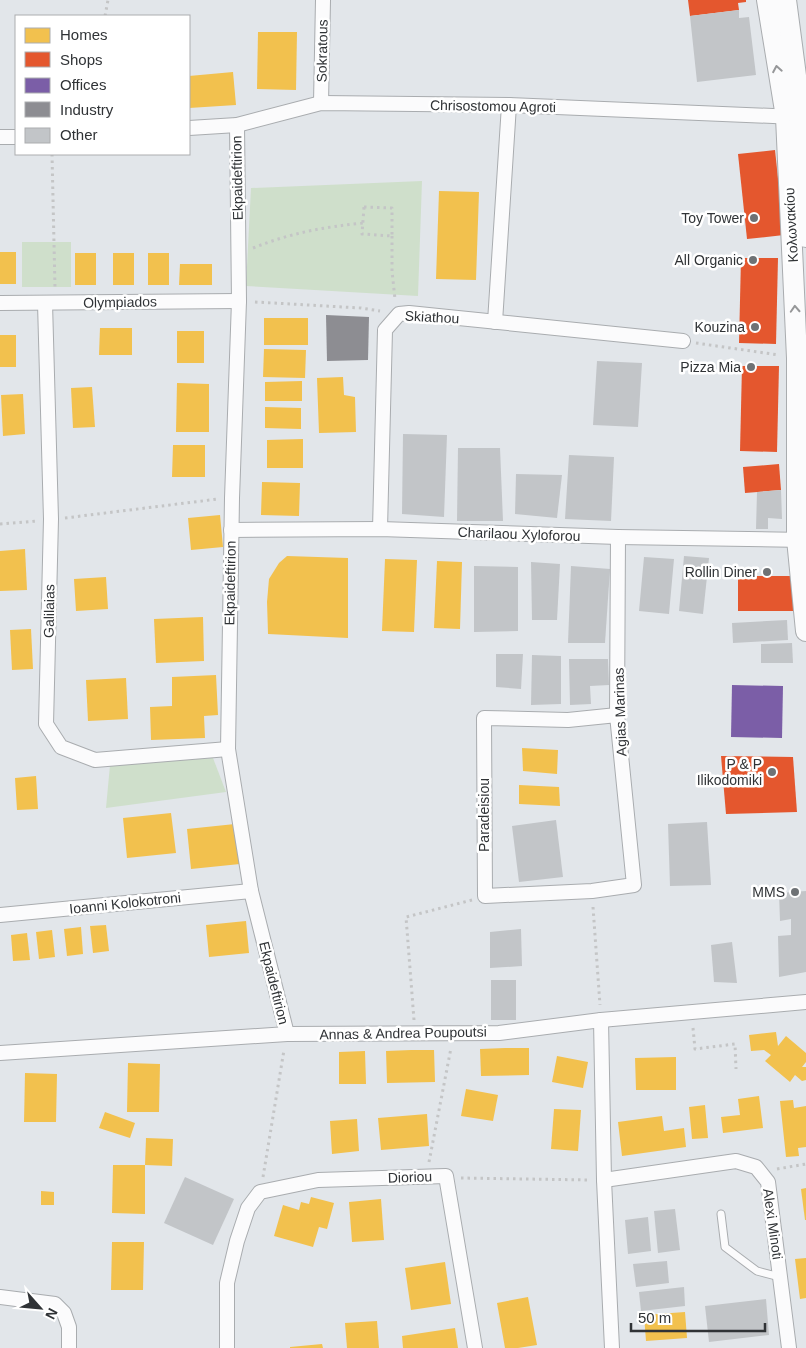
<svg xmlns="http://www.w3.org/2000/svg" width="806" height="1348" font-family="Arial,sans-serif">
<style>
.green{fill:#cfdfcb}
.homes{fill:#f2c14e}
.shops{fill:#e4572e}
.offices{fill:#7b5ea7}
.industry{fill:#8d8d92}
.building{fill:#c2c5c8}
.lines{fill:none;stroke-linecap:round;stroke-linejoin:round}
.lane-casing{stroke:#a9acaf;stroke-width:9}
.street-casing{stroke:#a9acaf;stroke-width:16}
.secondary-casing{stroke:#a9acaf;stroke-width:22}
.path{stroke:#c4c5c6;stroke-width:3;stroke-dasharray:2.5 4;stroke-linecap:butt}
.lane{stroke:#fbfbfc;stroke-width:7}
.street{stroke:#fbfbfc;stroke-width:14}
.secondary{stroke:#fbfbfc;stroke-width:20}
.oneway{stroke:#969799}
.poi-dot{fill:#6e7275;stroke:#fff;stroke-width:2}
.labels{text-anchor:middle;stroke-width:5;stroke-linejoin:round;paint-order:stroke}
.street-label{font-size:14px;fill:#303336;stroke:#fff}
.poi-label{font-size:14px;fill:#303336;stroke:#fff;text-anchor:end}
</style>
<rect width="100%" height="100%" fill="#e2e6ea"/>
<g class="green">
<polygon points="422,181 418,296 246,286 251,188"/>
<rect x="22" y="242" width="49" height="45"/>
<polygon points="213,758 226,792 106,808 110,765"/>
</g>
<g class="homes">
<polygon points="258,32 297,32 296,90 257,89"/>
<polygon points="233,72 236,105 189,108 189,76"/>
<polygon points="439,191 479,192 476,280 436,279"/>
<rect x="0" y="252" width="16" height="32"/>
<rect x="75" y="253" width="21" height="32"/>
<rect x="113" y="253" width="21" height="32"/>
<rect x="148" y="253" width="21" height="32"/>
<polygon points="180,264 212,264 212,285 179,285"/>
<rect x="264" y="318" width="44" height="27"/>
<polygon points="100,328 132,328 132,355 99,355"/>
<rect x="177" y="331" width="27" height="32"/>
<rect x="0" y="335" width="16" height="32"/>
<polygon points="264,349 306,350 305,378 263,377"/>
<polygon points="343,377 344,395 355,397 356,432 319,433 317,378"/>
<polygon points="302,381 302,401 265,401 265,382"/>
<polygon points="177,383 209,384 209,432 176,432"/>
<polygon points="92,387 95,427 73,428 71,388"/>
<polygon points="23,394 25,434 3,436 1,395"/>
<polygon points="265,407 301,408 301,429 265,428"/>
<polygon points="303,439 303,468 267,468 267,440"/>
<polygon points="173,445 205,445 205,477 172,477"/>
<polygon points="262,482 300,483 299,516 261,515"/>
<polygon points="220,515 223,547 191,550 188,518"/>
<polygon points="25,549 27,590 0,591 0,551"/>
<polygon points="287,556 348,558 348,638 268,634 267,602 269,579 279,563"/>
<polygon points="385,559 417,560 414,632 382,631"/>
<polygon points="437,561 462,562 460,629 434,628"/>
<polygon points="106,577 108,609 76,611 74,579"/>
<polygon points="203,617 204,661 156,663 154,619"/>
<polygon points="31,629 33,669 12,670 10,630"/>
<polygon points="216,675 218,715 204,716 205,738 151,740 150,707 172,706 172,677"/>
<polygon points="126,678 128,719 88,721 86,680"/>
<polygon points="522,748 558,750 557,774 523,771"/>
<polygon points="36,776 38,809 17,810 15,778"/>
<polygon points="519,785 559,787 560,806 519,804"/>
<polygon points="171,813 176,853 127,858 123,818"/>
<polygon points="235,824 240,864 191,869 187,829"/>
<polygon points="246,921 249,953 209,957 206,925"/>
<polygon points="106,925 109,951 93,953 90,926"/>
<polygon points="81,927 83,954 67,956 64,929"/>
<polygon points="52,930 55,957 39,959 36,932"/>
<polygon points="27,933 30,960 13,961 11,935"/>
<polygon points="776,1032 778,1046 786,1036 806,1053 806,1062 802,1067 806,1067 806,1080 802,1081 795,1075 790,1082 765,1061 771,1055 764,1050 751,1051 749,1035"/>
<polygon points="505,1048 529,1048 529,1075 481,1076 480,1049"/>
<polygon points="411,1050 434,1050 435,1082 387,1083 386,1051"/>
<polygon points="365,1051 366,1084 339,1084 339,1052"/>
<polygon points="557,1056 588,1062 583,1088 552,1082"/>
<polygon points="676,1057 676,1090 636,1090 635,1058"/>
<polygon points="128,1063 160,1064 159,1112 127,1112"/>
<polygon points="25,1073 57,1074 56,1122 24,1122"/>
<polygon points="466,1089 498,1095 493,1121 461,1116"/>
<polygon points="759,1096 763,1128 723,1133 721,1117 740,1115 738,1099"/>
<polygon points="793,1100 794,1108 806,1106 806,1147 798,1148 799,1156 786,1157 780,1101"/>
<polygon points="705,1105 708,1138 692,1139 689,1107"/>
<polygon points="554,1109 581,1110 578,1151 551,1149"/>
<polygon points="105,1112 135,1123 130,1138 99,1128"/>
<polygon points="427,1114 429,1146 381,1150 378,1118"/>
<polygon points="662,1116 664,1131 684,1128 686,1147 622,1156 618,1122"/>
<polygon points="357,1119 359,1151 332,1154 330,1121"/>
<polygon points="146,1138 173,1139 172,1166 145,1165"/>
<polygon points="113,1165 145,1165 145,1214 112,1213"/>
<polygon points="806,1188 806,1220 805,1220 801,1189"/>
<polygon points="41,1191 54,1192 54,1205 41,1205"/>
<polygon points="311,1197 334,1203 327,1229 319,1227 313,1247 274,1236 283,1205 299,1210 301,1202 309,1204"/>
<polygon points="381,1199 384,1240 352,1242 349,1202"/>
<polygon points="112,1242 144,1242 143,1290 111,1290"/>
<polygon points="806,1258 806,1298 800,1299 795,1259"/>
<polygon points="445,1262 451,1304 411,1310 405,1268"/>
<polygon points="528,1297 537,1345 518,1348 505,1348 497,1303"/>
<polygon points="685,1312 687,1338 646,1341 644,1315"/>
<polygon points="377,1321 379,1348 347,1348 345,1323"/>
<polygon points="455,1328 458,1348 403,1348 402,1336"/>
<polygon points="322,1344 323,1348 290,1348 290,1347"/>
</g>
<g class="shops">
<polygon points="688,0 746,0 746,2 738,3 739,10 690,16"/>
<polygon points="775,150 784,235 747,239 738,154"/>
<polygon points="741,258 778,258 776,344 739,343"/>
<polygon points="742,366 779,366 777,452 740,451"/>
<polygon points="779,464 781,490 745,493 743,467"/>
<rect x="738" y="576" width="57" height="35"/>
<polygon points="721,756 793,757 797,812 726,814"/>
</g>
<polygon class="offices" points="732,685 783,686 782,738 731,737"/>
<polygon class="industry" points="326,315 369,317 368,360 327,361"/>
<g class="building">
<polygon points="739,10 739,18 749,17 756,75 697,82 690,16"/>
<polygon points="597,361 642,363 638,427 593,425"/>
<polygon points="403,434 447,435 444,517 402,514"/>
<polygon points="458,448 500,448 503,521 457,521"/>
<polygon points="569,455 614,457 611,521 565,519"/>
<polygon points="516,474 562,475 557,518 515,514"/>
<polygon points="781,490 782,519 768,518 768,529 756,529 757,492"/>
<polygon points="684,556 709,558 703,614 679,611"/>
<polygon points="644,557 674,559 669,614 639,611"/>
<polygon points="531,562 560,564 557,620 532,620"/>
<polygon points="474,566 518,567 518,631 474,632"/>
<polygon points="571,566 610,569 605,643 568,643"/>
<polygon points="787,620 788,640 733,643 732,623"/>
<polygon points="792,643 793,663 761,663 761,644"/>
<polygon points="496,654 523,654 521,689 496,687"/>
<polygon points="532,655 561,656 561,704 531,705"/>
<polygon points="569,659 608,659 609,685 590,686 591,704 570,705"/>
<polygon points="556,820 563,877 519,882 512,826"/>
<polygon points="707,822 711,885 670,886 668,824"/>
<polygon points="806,891 806,972 779,977 778,936 791,935 791,919 780,921 779,893"/>
<polygon points="521,929 522,966 490,968 490,932"/>
<polygon points="732,942 737,983 714,982 711,945"/>
<rect x="491" y="980" width="25" height="40"/>
<polygon points="185,1177 234,1199 213,1245 164,1223"/>
<polygon points="675,1209 680,1250 658,1253 654,1211"/>
<polygon points="648,1217 651,1251 628,1254 625,1220"/>
<polygon points="667,1261 669,1283 636,1287 633,1264"/>
<polygon points="684,1287 685,1306 641,1311 639,1292"/>
<polygon points="766,1299 769,1335 709,1342 705,1306"/>
</g>
<g class="lines">
<defs>
<polyline id="lane" points="721,1214 725,1247 757,1271 780,1277"/>
<g id="street">
<polyline points="321,103 323,0"/>
<polyline points="237,125 239,301 232,498 228,749 251,891 287,1034"/>
<polyline points="189,128 237,125 321,103 509,105 795,117"/>
<polyline points="0,137 16,137"/>
<polyline points="0,303 239,301"/>
<polyline points="45,303 51,519 46,724 61,747 95,760 228,749"/>
<polyline points="495,322 509,105"/>
<polyline points="380,529 385,330 399,314 409,313 683,341"/>
<polyline points="231,530 380,529 618,537 805,540"/>
<polyline points="617,715 568,720 484,718 485,896 592,891 634,885 617,715 618,537"/>
<polyline points="0,915 251,891"/>
<polyline points="601,1020 604,1180 612,1348"/>
<polyline points="0,1053 287,1034 499,1033 601,1020 806,1002"/>
<polyline points="604,1180 736,1161 756,1167 768,1182 789,1348"/>
<polyline points="0,1297 55,1304 64,1313 69,1327 69,1348"/>
<polyline points="227,1348 227,1283 237,1241 248,1208 260,1192 318,1180 446,1176 475,1348"/>
</g>
<g id="secondary">
<polyline points="767,0 786,117 797,358 797,539 806,631"/>
<polyline points="786,0 798,91 806,237"/>
</g>
</defs>
<use href="#lane" class="lane-casing"/>
<use href="#street" class="street-casing"/>
<use href="#secondary" class="secondary-casing"/>
<g class="path">
<polyline points="105,16 108,0"/>
<polyline points="52,154 55,288"/>
<polygon points="364,207 392,208 392,236 362,234"/>
<polyline points="392,236 392,271 395,299"/>
<path d="M253 248C291 233 323 227 364 223"/>
<polyline points="255,302 361,308 380,311"/>
<polyline points="696,343 779,355"/>
<polyline points="65,518 218,499"/>
<polyline points="0,524 37,521"/>
<polyline points="593,907 600,1005"/>
<polyline points="414,1020 406,917 472,900"/>
<polyline points="693,1028 695,1049 735,1044 736,1069"/>
<polyline points="429,1162 451,1048"/>
<polyline points="777,1169 806,1164"/>
<polyline points="263,1177 284,1050"/>
<polyline points="461,1178 590,1180"/>
</g>
<use href="#lane" class="lane"/>
<use href="#street" class="street"/>
<use href="#secondary" class="secondary"/>
</g>
<defs><path id="oneway-chevron" d="M-2-3.5L2.5 0L-2 3.5" fill="none" stroke-width="1.6" stroke-linecap="round" stroke-linejoin="round" transform="scale(1.25)"/></defs>
<g class="oneway">
<use href="#oneway-chevron" transform="translate(777 69) rotate(-100)"/>
<use href="#oneway-chevron" transform="translate(795 309) rotate(-93)"/>
</g>
<g class="poi-dot">
<circle cx="754" cy="218" r="5"/>
<circle cx="753" cy="260" r="5"/>
<circle cx="755" cy="327" r="5"/>
<circle cx="751" cy="367" r="5"/>
<circle cx="767" cy="572" r="5"/>
<circle cx="772" cy="772" r="5"/>
<circle cx="795" cy="892" r="5"/>
</g>
<g class="labels">
<g class="street-label">
<text transform="translate(322 51) rotate(-89)" y="5">Sokratous</text>
<text transform="translate(493 106) rotate(1)" y="5">Chrisostomou Agroti</text>
<text transform="translate(237 178) rotate(-91)" y="5">Ekpaideftirion</text>
<text transform="translate(791 225) rotate(-93)" y="5">Κολωνακίου</text>
<text transform="translate(120 302) rotate(-1)" y="5">Olympiados</text>
<text transform="translate(432 317) rotate(3)" y="5">Skiathou</text>
<text transform="translate(519 534) rotate(2)" y="5">Charilaou Xyloforou</text>
<text transform="translate(230 583) rotate(-89)" y="5">Ekpaideftirion</text>
<text transform="translate(49 611) rotate(-89)" y="5">Galilaias</text>
<text transform="translate(620 712) rotate(-92)" y="5">Agias Marinas</text>
<text transform="translate(484 815) rotate(-90)" y="5">Paradeisiou</text>
<text transform="translate(125 903) rotate(-6)" y="5">Ioanni Kolokotroni</text>
<text transform="translate(274 983) rotate(76)" y="5">Ekpaideftirion</text>
<text transform="translate(403 1033) rotate(-1)" y="5">Annas &amp; Andrea Poupoutsi</text>
<text transform="translate(410 1177) rotate(-2)" y="5">Dioriou</text>
<text transform="translate(773 1224) rotate(82)" y="5">Alexi Minoti</text>
</g>
<g class="poi-label">
<text x="744" y="223">Toy Tower</text>
<text x="743" y="265">All Organic</text>
<text x="745" y="332">Kouzina</text>
<text x="741" y="372">Pizza Mia</text>
<text x="757" y="577">Rollin Diner</text>
<text x="762" y="769">P &amp; P<tspan x="762" dy="16">Ilikodomiki</tspan></text>
<text x="785" y="897">MMS</text>
</g>
</g>
<rect x="15" y="15" width="175" height="140" fill="#ffffff" stroke="#acadaf"/>
<rect x="25" y="28" width="25" height="15" fill="#f2c14e" stroke="#acadaf"/>
<text x="60" y="40" font-size="15" fill="#303336">Homes</text>
<rect x="25" y="52" width="25" height="15" fill="#e4572e" stroke="#acadaf"/>
<text x="60" y="65" font-size="15" fill="#303336">Shops</text>
<rect x="25" y="78" width="25" height="15" fill="#7b5ea7" stroke="#acadaf"/>
<text x="60" y="90" font-size="15" fill="#303336">Offices</text>
<rect x="25" y="102" width="25" height="15" fill="#8d8d92" stroke="#acadaf"/>
<text x="60" y="115" font-size="15" fill="#303336">Industry</text>
<rect x="25" y="128" width="25" height="15" fill="#c2c5c8" stroke="#acadaf"/>
<text x="60" y="140" font-size="15" fill="#303336">Other</text>
<g transform="translate(40 1308) rotate(117)" stroke="#ffffff" stroke-width="4" paint-order="stroke">
<path d="M0-4L9 19L0 12L-9 19Z" fill="#303336"/>
<text y="-8" font-size="14" font-weight="bold" text-anchor="middle" fill="#303336">N</text>
</g>
<path d="M631 1323v8h134v-8" fill="none" stroke="#303336" stroke-width="2.5"/>
<text x="638" y="1323" font-size="15" fill="#303336" stroke="#ffffff" stroke-width="4" paint-order="stroke">50 m</text>
</svg>
